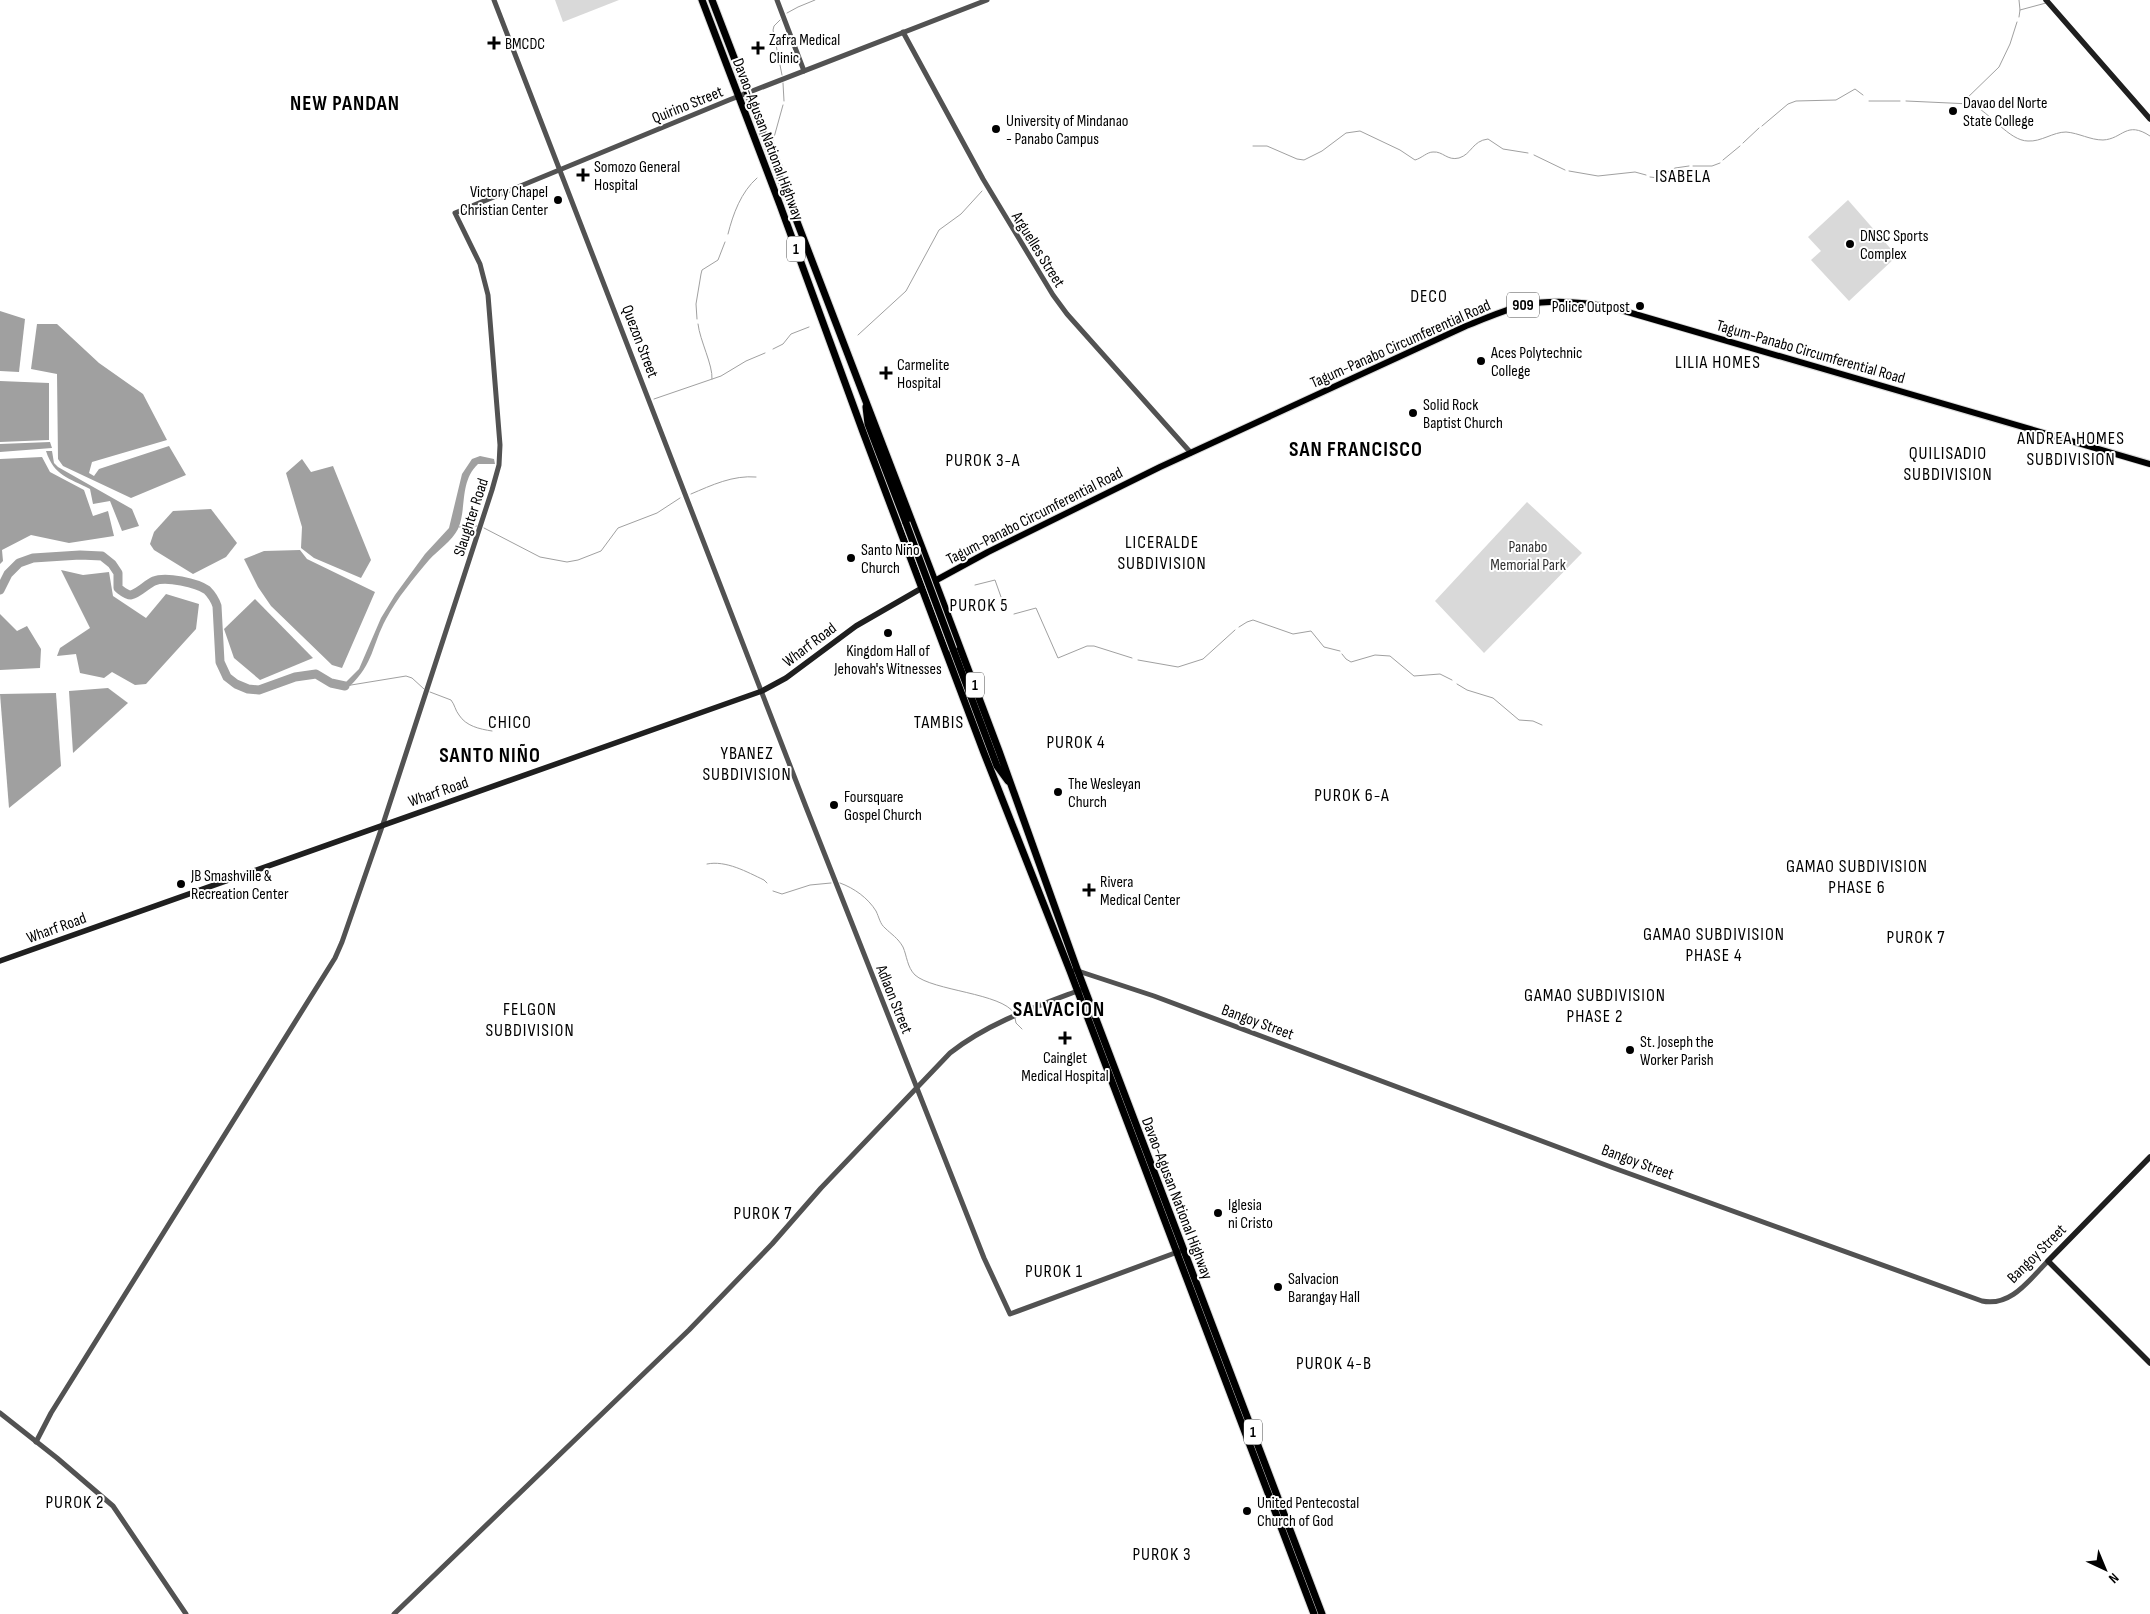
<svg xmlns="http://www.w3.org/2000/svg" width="2150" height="1614" font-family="'Sofia Sans Condensed',sans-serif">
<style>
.green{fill:#d9d9d9}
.water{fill:#a0a0a0}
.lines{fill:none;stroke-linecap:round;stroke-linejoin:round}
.stream{stroke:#a0a0a0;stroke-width:1}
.river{stroke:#a0a0a0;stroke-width:9}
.primary-casing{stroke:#dbdbdb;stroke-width:8}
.trunk-casing{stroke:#dbdbdb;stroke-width:9}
.tertiary{stroke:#525252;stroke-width:5}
.secondary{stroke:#1f1f1f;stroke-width:5.5}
.primary{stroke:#000;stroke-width:6}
.trunk{stroke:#000;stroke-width:7}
.trunk-bridge-casing{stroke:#dbdbdb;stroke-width:9;stroke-linecap:butt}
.trunk-bridge{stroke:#000;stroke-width:7}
.poi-dot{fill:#000;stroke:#fff;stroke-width:2}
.labels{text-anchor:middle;stroke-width:4;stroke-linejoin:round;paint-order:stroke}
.shield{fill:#fff;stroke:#4c4c4c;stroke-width:1}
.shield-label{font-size:15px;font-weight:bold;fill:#000}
.poi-label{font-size:16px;fill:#000;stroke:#fff;text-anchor:start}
.street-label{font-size:16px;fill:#000;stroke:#fff}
.park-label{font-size:16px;fill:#303030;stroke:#fff}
.neighbourhood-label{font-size:18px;letter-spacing:1px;fill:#000;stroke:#fff}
.district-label{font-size:21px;font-weight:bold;letter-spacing:1px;fill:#000;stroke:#fff}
</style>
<rect width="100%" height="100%" fill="#fff"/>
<g class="green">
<polygon points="555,0 619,0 563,22"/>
<polygon points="1848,200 1897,256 1849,301 1811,260 1821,251 1808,237"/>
<polygon points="1527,502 1582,553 1484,653 1435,601"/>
</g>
<g class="water">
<polygon points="0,311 25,319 19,372 0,371"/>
<polygon points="37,324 57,324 99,363 143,394 167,440 92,462 89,473 94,476 99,469 169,446 186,475 131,498 63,466 58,459 57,374 31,369"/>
<polygon points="0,381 49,383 49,440 0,442"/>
<polygon points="50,442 52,448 0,452 0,444"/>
<path d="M46 451H52L54 463 58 467 132 509 139 526 122 531 110 501 93 504 90 489C69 478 54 476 46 451Z"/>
<path d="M480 456 494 459 495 464H478C459 482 467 509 458 529 452 541 438 550 429 560 414 578 397 598 386 619 372 645 374 663 350 686H342L359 669 381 618 395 595 425 554 449 528 462 474 472 459Z"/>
<polygon points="42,457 50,472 84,490 93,516 108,511 114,536 69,543 31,535 2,550 3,561 0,564 0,459"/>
<polygon points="302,459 311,472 333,466 371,560 361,578 314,558 301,548 302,527 286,473"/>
<polygon points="211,509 237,543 226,557 193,574 154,550 150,544 154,532 173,511"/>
<polygon points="300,550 307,559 375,592 342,668 332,665 271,606 258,587 244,559 264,551"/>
<polygon points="61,570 83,575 109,572 113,596 146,618 166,594 199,604 196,629 146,684 135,685 112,672 104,678 80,673 76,654 57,656 60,648 90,628"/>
<polygon points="255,599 313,658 260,680 234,658 224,629"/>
<polygon points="0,614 17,631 27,626 41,649 40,668 0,670"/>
<polygon points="108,688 128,703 73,753 69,691"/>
<polygon points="56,693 61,766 9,808 0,694"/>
</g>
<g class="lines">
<g class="stream">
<polyline points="2019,0 2020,10 2019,17"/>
<polyline points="2020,10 2046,3"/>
<polyline points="787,13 798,7 815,0"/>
<polyline points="780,20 774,26 773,30 782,75"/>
<polyline points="783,83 784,101"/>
<polyline points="1869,101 1900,101"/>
<path d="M1906 101 1971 104C1990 112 2009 141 2028 141 2041 142 2053 132 2066 132 2079 133 2090 140 2103 140 2123 139 2126 120 2150 136"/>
<polyline points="1963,102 1999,67 2010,44 2017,22"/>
<polyline points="783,105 773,141 783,168"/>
<polyline points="1762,126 1788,104 1796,101 1836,100 1855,89 1863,95"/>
<polyline points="1743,143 1759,128"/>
<path d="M1253 146H1267L1297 159 1304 160 1322 151 1346 133 1360 131 1400 150 1415 160C1422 158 1427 152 1433 152 1443 151 1447 161 1459 158 1472 154 1472 141 1488 139L1503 149 1528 153"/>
<polyline points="1534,155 1565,170"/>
<polyline points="1723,160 1740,146"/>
<polyline points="1693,166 1712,166 1720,163"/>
<polyline points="1569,171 1598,176 1635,172 1646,175"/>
<polyline points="1666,173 1675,168 1689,166"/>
<polyline points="1650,177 1658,178 1663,175"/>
<path d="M728 234C733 214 741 192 757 178"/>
<polyline points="697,319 696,304 701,274 702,270 718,260 725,242"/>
<path d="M698 324C700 341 713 365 712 379"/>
<polyline points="858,335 906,291 939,230 961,214 982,191"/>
<polyline points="773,349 783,344 791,334 809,327"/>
<polyline points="654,399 721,376 746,361 765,353"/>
<path d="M691 494C712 485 733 475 756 477"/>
<polyline points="459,527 477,526"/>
<polyline points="484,528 540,557 567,562 578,560 601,551 618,528 657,513 680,498"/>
<polyline points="975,585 995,580 1006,611"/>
<polyline points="1014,614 1036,608 1058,658 1087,646 1094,646 1132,658"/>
<polyline points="1239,627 1247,622 1253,620 1293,634 1311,631 1324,647 1340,651"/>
<polyline points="1342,654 1346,659 1351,662 1375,655 1390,656 1414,676 1440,674 1452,680"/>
<polyline points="1138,660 1178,667 1203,659 1235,630"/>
<polyline points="1457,684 1467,690 1493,698 1519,720 1533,721 1542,725"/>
<polyline points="345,686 406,676 412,678 424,689"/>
<path d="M430 692 451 700C455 705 455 710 459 715 466 726 479 729 492 731"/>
<path d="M707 864C726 860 747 872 764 880L767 883"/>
<path d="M840 883C854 888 868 898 876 911 879 917 880 924 885 928 891 934 898 938 903 947 907 956 907 967 915 975 933 991 1002 993 1014 1013"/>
<polyline points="773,891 782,894 810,885 831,883"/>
<polyline points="1015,1018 1016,1023 1022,1029"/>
</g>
<path class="river" d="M0 590 8 574 19 563 33 558 80 555 102 556 112 564 118 573V588C122 591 126 595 131 595 139 593 147 584 154 581 166 576 197 583 207 590 212 595 215 600 217 606L220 662 227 677 236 684 248 689 259 690 295 677 316 674 331 683 345 686"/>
<defs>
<path id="primary" d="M931 583 988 552 1160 467 1466 326C1485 319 1505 309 1525 305 1553 299 1585 302 1614 308L2150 464"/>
<g id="trunk">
<polyline points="702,0 780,205 863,432 984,753 1070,971 1314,1614"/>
<polyline points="712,0 939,592 999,751 1077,969 1322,1614"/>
<polyline points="866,407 868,424 906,523"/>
<polyline points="953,649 997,766 1008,781"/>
</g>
</defs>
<use href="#primary" class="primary-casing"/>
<use href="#trunk" class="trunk-casing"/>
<g class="tertiary">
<polyline points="494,0 806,807 984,1258 1010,1314 1183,1250"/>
<polyline points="777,0 804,71"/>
<polyline points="903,32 983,179 1053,295 1067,314 1191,453"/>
<path d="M1075 970 1154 996 1611 1167 1982 1301C2011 1307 2029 1280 2048 1261"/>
<polyline points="0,1413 57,1458 113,1506 186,1614"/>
<polyline points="36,1442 51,1413 335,958 342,942 383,824 492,490 499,465 500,445 488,295 480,264 455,213 729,100 987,0"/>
<path d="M394 1614 689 1330 772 1244 821 1188 950 1053C988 1023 1035 1007 1080 990"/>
</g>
<g class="secondary">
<polyline points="2046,0 2150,119"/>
<polyline points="0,961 762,691 786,678 856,626 922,588"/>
<polyline points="2150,1157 2048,1261 2150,1363"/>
</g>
<use href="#primary" class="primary"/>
<use href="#trunk" class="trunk"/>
<defs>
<polyline id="trunk-bridge" points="906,523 953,649"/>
</defs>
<use href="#trunk-bridge" class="trunk-bridge-casing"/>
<use href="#trunk-bridge" class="trunk-bridge"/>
</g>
<g class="poi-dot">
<path d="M491.5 35.5h5v5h5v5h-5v5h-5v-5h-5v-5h5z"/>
<path d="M755.5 40.5h5v5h5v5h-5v5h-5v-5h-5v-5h5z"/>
<circle cx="1953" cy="111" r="5"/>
<circle cx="996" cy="129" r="5"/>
<path d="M580.5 167.5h5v5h5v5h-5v5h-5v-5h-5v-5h5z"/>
<circle cx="558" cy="200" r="5"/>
<circle cx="1850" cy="244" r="5"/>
<circle cx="1640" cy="306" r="5"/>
<circle cx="1481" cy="361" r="5"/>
<path d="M883.5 365.5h5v5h5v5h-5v5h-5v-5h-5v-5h5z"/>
<circle cx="1413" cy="413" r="5"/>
<circle cx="851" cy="558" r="5"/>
<circle cx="888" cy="633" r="5"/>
<circle cx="1058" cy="792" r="5"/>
<circle cx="834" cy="805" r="5"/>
<circle cx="181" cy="884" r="5"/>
<path d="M1086.5 882.5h5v5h5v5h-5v5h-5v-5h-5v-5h5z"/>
<path d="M1062.5 1030.5h5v5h5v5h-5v5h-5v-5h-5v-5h5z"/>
<circle cx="1630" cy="1050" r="5"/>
<circle cx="1218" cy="1213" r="5"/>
<circle cx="1278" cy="1287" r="5"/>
<circle cx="1247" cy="1511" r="5"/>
</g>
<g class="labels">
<g class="shield">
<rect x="787" y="236.5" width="18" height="25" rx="4"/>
<rect x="1507" y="292.5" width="32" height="25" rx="4"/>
<rect x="966" y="672.5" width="18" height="25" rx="4"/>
<rect x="1244" y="1419.5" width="18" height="25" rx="4"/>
</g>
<g class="shield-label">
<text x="796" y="254">1</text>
<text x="1523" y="310">909</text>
<text x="975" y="690">1</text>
<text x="1253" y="1437">1</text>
</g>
<g class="poi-label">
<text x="769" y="45">Zafra Medical<tspan x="769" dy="18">Clinic</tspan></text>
<text x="505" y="49">BMCDC</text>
<text x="1963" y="108">Davao del Norte<tspan x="1963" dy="18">State College</tspan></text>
<text x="1006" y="126">University of Mindanao<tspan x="1006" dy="18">- Panabo Campus</tspan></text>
<text x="594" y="172">Somozo General<tspan x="594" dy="18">Hospital</tspan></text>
<text x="548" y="197" text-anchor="end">Victory Chapel<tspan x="548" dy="18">Christian Center</tspan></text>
<text x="1860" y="241">DNSC Sports<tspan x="1860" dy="18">Complex</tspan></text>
<text x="1630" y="312" text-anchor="end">Police Outpost</text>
<text x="1491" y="358">Aces Polytechnic<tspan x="1491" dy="18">College</tspan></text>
<text x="897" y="370">Carmelite<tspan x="897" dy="18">Hospital</tspan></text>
<text x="1423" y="410">Solid Rock<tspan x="1423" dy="18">Baptist Church</tspan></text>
<text x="861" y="555">Santo Niño<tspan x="861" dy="18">Church</tspan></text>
<text x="888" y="656" text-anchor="middle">Kingdom Hall of<tspan x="888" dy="18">Jehovah's Witnesses</tspan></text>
<text x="1068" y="789">The Wesleyan<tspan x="1068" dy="18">Church</tspan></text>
<text x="844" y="802">Foursquare<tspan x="844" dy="18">Gospel Church</tspan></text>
<text x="191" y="881">JB Smashville &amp;<tspan x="191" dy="18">Recreation Center</tspan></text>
<text x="1100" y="887">Rivera<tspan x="1100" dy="18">Medical Center</tspan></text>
<text x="1640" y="1047">St. Joseph the<tspan x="1640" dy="18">Worker Parish</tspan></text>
<text x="1065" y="1063" text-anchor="middle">Cainglet<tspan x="1065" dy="18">Medical Hospital</tspan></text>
<text x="1228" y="1210">Iglesia<tspan x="1228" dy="18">ni Cristo</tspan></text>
<text x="1288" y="1284">Salvacion<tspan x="1288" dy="18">Barangay Hall</tspan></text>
<text x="1257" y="1508">United Pentecostal<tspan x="1257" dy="18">Church of God</tspan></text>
</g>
<g class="street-label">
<text transform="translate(687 104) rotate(-22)" y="6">Quirino Street</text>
<text transform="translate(769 139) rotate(69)" y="6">Davao-Agusan National Highway</text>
<text transform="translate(1039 249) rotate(58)" y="6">Arguelles Street</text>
<text transform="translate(641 341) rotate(69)" y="6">Quezon Street</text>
<text transform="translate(1400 343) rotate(-24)" y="6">Tagum-Panabo Circumferential Road</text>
<text transform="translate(1811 351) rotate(16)" y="6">Tagum-Panabo Circumferential Road</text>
<text transform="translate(1034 515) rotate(-27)" y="6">Tagum-Panabo Circumferential Road</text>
<text transform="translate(470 517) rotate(-72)" y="6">Slaughter Road</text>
<text transform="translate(809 644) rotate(-37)" y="6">Wharf Road</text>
<text transform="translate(438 791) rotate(-19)" y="6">Wharf Road</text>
<text transform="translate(56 927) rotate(-20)" y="6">Wharf Road</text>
<text transform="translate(895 999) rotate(68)" y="6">Adlaon Street</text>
<text transform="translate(1258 1021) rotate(20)" y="6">Bangoy Street</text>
<text transform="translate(1638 1161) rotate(20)" y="6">Bangoy Street</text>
<text transform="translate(1178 1198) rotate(69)" y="6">Davao-Agusan National Highway</text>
<text transform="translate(2036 1253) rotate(-45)" y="6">Bangoy Street</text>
</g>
<g class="park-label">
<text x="1528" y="552">Panabo<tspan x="1528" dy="18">Memorial Park</tspan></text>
</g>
<g class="neighbourhood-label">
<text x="1683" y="182">ISABELA</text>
<text x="1429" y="302">DECO</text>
<text x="1718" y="368">LILIA HOMES</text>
<text x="2071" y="444">ANDREA HOMES<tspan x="2071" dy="21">SUBDIVISION</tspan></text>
<text x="1948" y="459">QUILISADIO<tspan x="1948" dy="21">SUBDIVISION</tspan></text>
<text x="983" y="466">PUROK 3-A</text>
<text x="1162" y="548">LICERALDE<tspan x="1162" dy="21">SUBDIVISION</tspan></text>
<text x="979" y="611">PUROK 5</text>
<text x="510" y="728">CHICO</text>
<text x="939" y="728">TAMBIS</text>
<text x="1076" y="748">PUROK 4</text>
<text x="747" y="759">YBANEZ<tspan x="747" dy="21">SUBDIVISION</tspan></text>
<text x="1352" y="801">PUROK 6-A</text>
<text x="1857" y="872">GAMAO SUBDIVISION<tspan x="1857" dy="21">PHASE 6</tspan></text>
<text x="1714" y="940">GAMAO SUBDIVISION<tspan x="1714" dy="21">PHASE 4</tspan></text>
<text x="1916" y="943">PUROK 7</text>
<text x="1595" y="1001">GAMAO SUBDIVISION<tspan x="1595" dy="21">PHASE 2</tspan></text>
<text x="530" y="1015">FELGON<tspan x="530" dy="21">SUBDIVISION</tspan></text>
<text x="763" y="1219">PUROK 7</text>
<text x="1054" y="1277">PUROK 1</text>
<text x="1334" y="1369">PUROK 4-B</text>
<text x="75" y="1508">PUROK 2</text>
<text x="1162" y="1560">PUROK 3</text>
</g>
<g class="district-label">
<text x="345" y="110">NEW PANDAN</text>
<text x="1356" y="456">SAN FRANCISCO</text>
<text x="490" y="762">SANTO NIÑO</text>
<text x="1059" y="1016">SALVACION</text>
</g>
</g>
<g transform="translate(2105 1569) rotate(136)" stroke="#ffffff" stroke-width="4" paint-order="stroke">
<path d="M0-4L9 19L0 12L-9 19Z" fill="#000000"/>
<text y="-8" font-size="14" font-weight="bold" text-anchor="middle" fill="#000000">N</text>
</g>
</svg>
